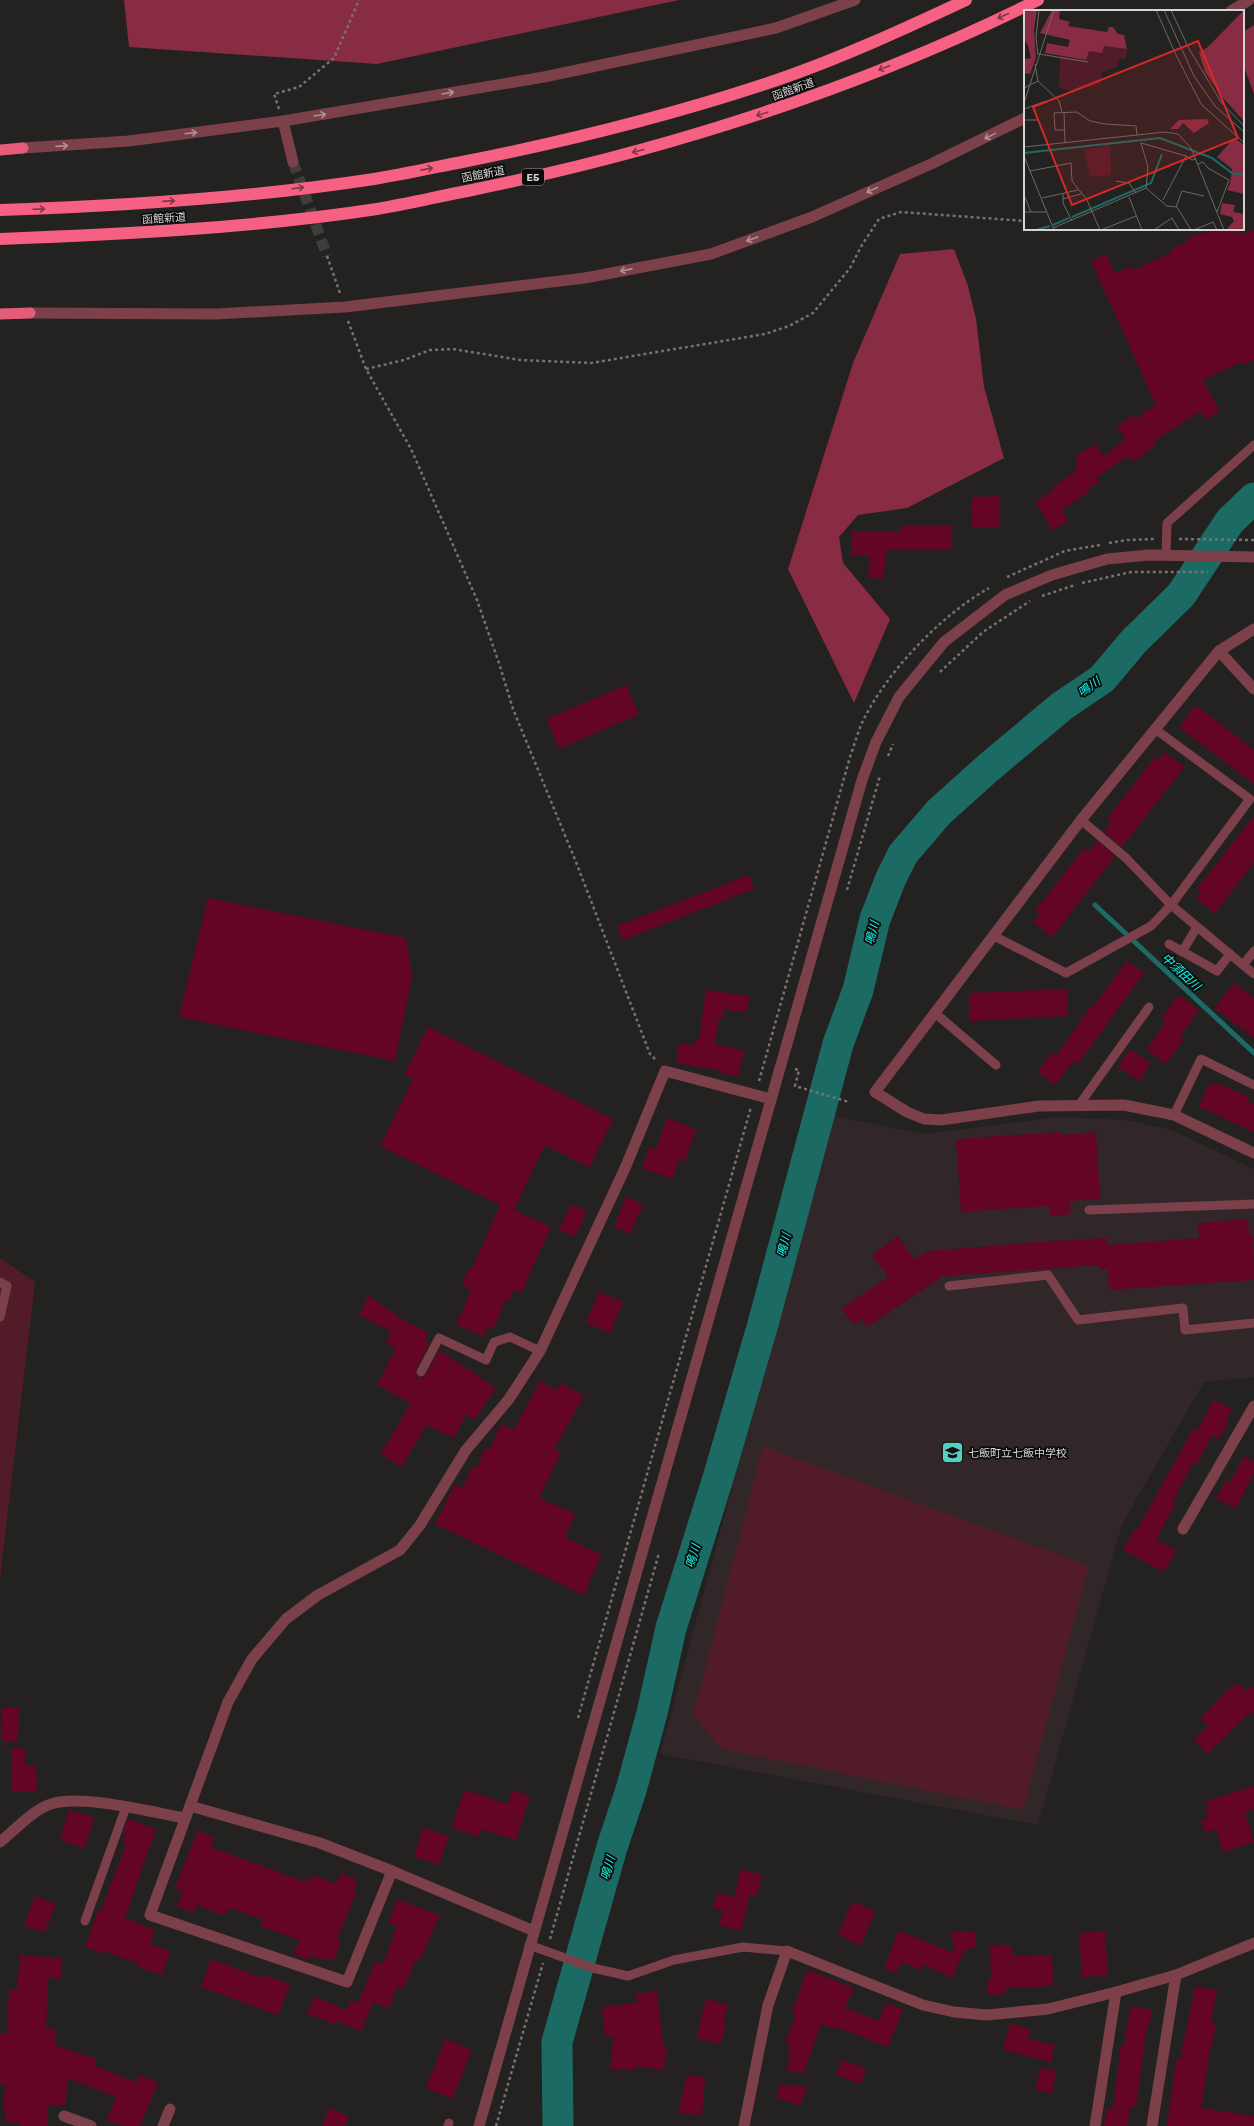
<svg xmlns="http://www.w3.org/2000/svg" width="1254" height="2126" font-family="Rubik,'Noto Sans JP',sans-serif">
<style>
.built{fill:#312728}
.green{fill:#511c27}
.forest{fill:#872c42}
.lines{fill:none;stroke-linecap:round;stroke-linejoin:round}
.stream{stroke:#1b6b64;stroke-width:5}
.river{stroke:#1b6b64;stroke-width:31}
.building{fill:#640526}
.minor-tunnel{stroke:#3f3c3c;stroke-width:11;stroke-dasharray:11 5.5;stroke-linecap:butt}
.path{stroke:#757272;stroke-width:2.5;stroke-dasharray:3 3;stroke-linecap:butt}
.service{stroke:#7b404a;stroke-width:9}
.minor{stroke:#7b404a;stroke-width:11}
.tertiary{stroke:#7b404a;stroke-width:11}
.trunk{stroke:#e45c7a;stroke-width:11}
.motorway{stroke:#f66082;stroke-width:12}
.oneway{stroke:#813646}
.oneway2{stroke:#ad9196}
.labels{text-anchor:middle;stroke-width:3.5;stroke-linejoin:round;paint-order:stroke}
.shield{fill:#0c0b0b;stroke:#999898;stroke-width:1}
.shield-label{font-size:10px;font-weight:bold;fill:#d6d4d4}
.street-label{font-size:11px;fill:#d6d4d4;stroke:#0c0b0b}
.poi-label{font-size:11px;fill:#d6d4d4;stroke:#0c0b0b;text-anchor:start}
.water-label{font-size:12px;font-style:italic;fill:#0efaea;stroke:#0c0b0b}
.inset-river{fill:none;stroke:#1b6b64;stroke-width:2}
.inset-road{fill:none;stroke:#6b6969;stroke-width:1}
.view{fill:#d62828;fill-opacity:0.15;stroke:#d62828;stroke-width:2}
.inset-edge{fill:none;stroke:#d6d4d4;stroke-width:2}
</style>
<rect width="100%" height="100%" fill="#242121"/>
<polygon class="built" points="833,1116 924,1134 1059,1117 1126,1120 1171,1130 1254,1169 1254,1377 1204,1382 1122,1524 1038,1825 660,1754"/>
<g class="green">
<polygon points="0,1258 35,1282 0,1579"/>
<polygon points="763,1446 1089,1566 1023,1810 721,1749 693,1715"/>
</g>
<g class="forest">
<polygon points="124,0 679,0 377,64 129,47"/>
<polygon points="1254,25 1254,94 1243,64 1243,32"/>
<polygon points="954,249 968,286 976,319 984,387 1004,458 907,508 858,515 839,537 843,563 890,619 854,703 788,569 853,363 900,254"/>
</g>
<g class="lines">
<polyline class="stream" points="1095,905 1254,1053"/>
<polyline class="river" points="558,2126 557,2042 612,1847 631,1790 652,1713 671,1628 719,1475 763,1324 838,1044 858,990 875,919 891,878 903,854 939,812 988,768 1062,706 1102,679 1134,641 1181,595 1230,521 1254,498"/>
</g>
<g class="building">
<polygon points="1216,229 1218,229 1220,234 1231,229 1239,229 1242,235 1254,229 1254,360 1243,365 1241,362 1203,380 1220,411 1205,420 1201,411 1153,442 1156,445 1134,462 1128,456 1096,478 1099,482 1088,489 1090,491 1062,510 1068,521 1053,530 1035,502 1054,490 1052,487 1077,471 1074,467 1079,464 1075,457 1095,444 1103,456 1126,439 1117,427 1132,415 1135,419 1156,405 1091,261 1106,254 1115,273 1132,266 1134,270 1172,252 1171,249 1189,241 1187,238 1200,233 1201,235"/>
<polygon points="999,496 999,527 972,528 971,497"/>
<polygon points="901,525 952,525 952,549 887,549 883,579 868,577 870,556 851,556 851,531 901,531"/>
<polygon points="626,685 639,714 559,749 547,719"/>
<polygon points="1196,705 1254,750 1254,784 1179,727"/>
<polygon points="1165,752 1184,767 1122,847 1104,832 1111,823 1107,819 1155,757 1159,760"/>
<polygon points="1254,816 1254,862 1215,913 1196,898 1200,893 1196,890"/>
<polygon points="1097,841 1115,856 1052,937 1033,922 1039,914 1035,911 1084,848 1089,852"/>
<polygon points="749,875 754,889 623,940 617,926"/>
<polygon points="208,898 406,938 412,977 395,1061 179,1017"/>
<polygon points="1127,961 1144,973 1078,1064 1073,1061 1055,1085 1038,1072 1052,1052 1056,1056 1091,1006 1093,1007"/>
<polygon points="1234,983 1254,998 1254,1038 1215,1008"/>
<polygon points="1067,989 1068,1016 969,1021 969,993"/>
<polygon points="706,990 749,996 747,1012 724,1010 723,1017 719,1017 715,1044 744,1051 738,1077 719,1072 719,1070 676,1063 679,1043 694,1046 695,1039 699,1040"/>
<polygon points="1178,995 1199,1010 1180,1037 1183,1040 1166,1064 1146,1049 1166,1022 1161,1019"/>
<polygon points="428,1027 613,1119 589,1167 545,1145 514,1210 551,1227 521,1293 514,1290 509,1300 506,1299 493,1329 488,1326 484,1336 456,1325 471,1289 462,1285 469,1268 472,1269 500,1205 380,1146 413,1079 404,1075"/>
<polygon points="1130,1049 1151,1063 1139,1081 1118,1067"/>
<polygon points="1209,1083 1216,1086 1218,1083 1249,1097 1248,1101 1254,1104 1254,1132 1199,1107"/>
<polygon points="667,1118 696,1129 685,1161 679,1159 672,1179 642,1168 649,1147 656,1149"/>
<polygon points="1061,1132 1062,1135 1096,1132 1100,1199 1070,1201 1071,1214 1050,1216 1049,1206 961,1212 956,1139"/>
<polygon points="626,1197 643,1204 630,1234 614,1227"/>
<polygon points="571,1204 587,1211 575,1237 559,1230"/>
<polygon points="1248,1219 1249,1235 1253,1234 1254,1280 1109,1290 1108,1269 1100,1270 1100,1265 943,1276 867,1327 862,1319 853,1325 842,1308 888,1277 872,1255 898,1236 914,1259 927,1251 1051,1241 1107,1238 1107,1245 1199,1238 1198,1223"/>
<polygon points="599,1292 623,1302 610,1333 586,1323"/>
<polygon points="368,1296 382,1304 381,1306 395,1313 394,1315 428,1333 425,1340 429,1343 416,1370 418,1377 422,1378 426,1375 439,1350 496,1388 474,1420 466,1414 454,1438 427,1425 401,1467 381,1454 411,1403 377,1385 396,1348 386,1343 391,1332 390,1331 359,1315"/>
<polygon points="540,1381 556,1390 560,1383 584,1396 554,1449 561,1452 539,1498 575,1514 565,1537 601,1555 584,1595 435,1524 455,1484 463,1488 472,1467 476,1469 485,1448 489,1450 501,1424 514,1430"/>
<polygon points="1214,1399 1232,1409 1226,1420 1229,1421 1219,1439 1212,1435 1196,1465 1193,1463 1173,1501 1176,1502 1156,1540 1176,1550 1164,1572 1123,1550 1135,1529 1137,1530 1193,1429 1197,1431"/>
<polygon points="1244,1456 1254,1462 1254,1473 1236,1508 1216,1499 1226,1480 1230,1482"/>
<polygon points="1240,1683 1243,1690 1254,1687 1254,1712 1247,1715 1208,1754 1194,1740 1208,1725 1200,1719 1227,1690"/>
<polygon points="2,1707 19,1707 18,1742 1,1742"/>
<polygon points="11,1747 26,1749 25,1766 36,1766 37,1791 11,1791"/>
<polygon points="1254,1786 1254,1809 1245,1812 1254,1842 1223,1852 1216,1829 1205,1833 1201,1820 1208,1818 1205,1809 1208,1808 1206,1801"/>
<polygon points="464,1790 508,1804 512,1790 530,1796 516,1840 481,1829 479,1837 452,1828"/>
<polygon points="69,1810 94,1817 85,1848 60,1840"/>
<polygon points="128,1819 156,1829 125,1918 155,1930 150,1944 170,1951 162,1975 138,1967 139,1964 105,1951 104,1954 85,1947 98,1910 101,1911 126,1844 123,1842 126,1833 123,1832"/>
<polygon points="423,1828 449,1836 439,1865 414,1856"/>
<polygon points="197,1831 215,1837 211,1847 305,1882 306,1878 311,1880 313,1875 336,1884 341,1873 358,1881 354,1889 357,1890 337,1940 341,1941 334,1960 325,1957 324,1961 310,1955 308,1960 294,1954 299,1940 260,1926 262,1919 228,1908 225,1916 197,1905 194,1913 177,1907 183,1891 175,1889"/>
<polygon points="741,1869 762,1875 757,1896 750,1894 741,1931 719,1925 723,1910 713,1908 717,1893 734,1897"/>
<polygon points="35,1896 56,1904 44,1933 24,1925"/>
<polygon points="397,1899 440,1915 420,1960 416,1959 403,1989 397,1986 389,2008 373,2002 361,2031 336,2021 335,2024 307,2014 314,1997 347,2010 351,2000 358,2003 376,1961 383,1964 397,1926 389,1923"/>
<polygon points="852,1902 875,1911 861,1945 838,1935"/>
<polygon points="899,1931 954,1953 952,1932 975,1931 976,1948 965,1949 952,1978 923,1964 921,1970 901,1962 896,1973 884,1968"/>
<polygon points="1105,1931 1108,1975 1082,1977 1079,1933"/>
<polygon points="1012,1945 1012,1956 1052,1955 1053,1986 1005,1988 1005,1994 987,1995 987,1979 991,1979 990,1946"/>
<polygon points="20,1955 62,1958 61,1979 48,1978 46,2028 56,2029 55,2045 96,2059 94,2066 136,2082 139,2075 158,2083 140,2126 122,2126 106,2120 116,2097 67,2078 66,2106 48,2105 47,2126 19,2126 19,2123 6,2122 6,2109 3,2109 5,2084 0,2084 0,2033 7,2034 9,1989 17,1989"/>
<polygon points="211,1959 263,1978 264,1975 290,1984 278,2015 201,1987"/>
<polygon points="807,1970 854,1988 845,2008 879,2021 886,2003 903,2009 888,2047 836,2027 835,2029 821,2024 803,2074 786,2070 791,2056 787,2055 791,2045 785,2043 796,2014 792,2013"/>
<polygon points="1195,1986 1217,1990 1211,2022 1216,2023 1212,2044 1211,2044 1201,2108 1254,2116 1254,2126 1167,2126 1176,2059 1180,2060"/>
<polygon points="657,1991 663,2047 667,2047 664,2070 636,2066 636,2070 610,2069 614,2036 605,2037 602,2007 637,2003 636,1994"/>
<polygon points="706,1999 728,2005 723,2023 726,2023 721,2044 696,2038"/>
<polygon points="1131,2006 1152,2010 1149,2027 1147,2026 1136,2107 1130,2106 1127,2126 1104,2126 1107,2108 1113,2109 1121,2045 1124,2045"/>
<polygon points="1010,2024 1030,2029 1028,2039 1055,2045 1051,2062 1003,2050"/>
<polygon points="445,2039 472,2050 452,2099 426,2088"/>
<polygon points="842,2060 866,2068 861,2084 836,2075"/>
<polygon points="1040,2068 1056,2071 1052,2093 1036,2091"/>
<polygon points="687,2075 705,2077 702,2115 678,2113"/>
<polygon points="781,2084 807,2087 800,2106 776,2097"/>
<polygon points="329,2108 349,2116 345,2126 322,2126"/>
</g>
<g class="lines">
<polyline class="minor-tunnel" points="293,162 327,256"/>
<g class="path">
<polyline points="279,109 274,94 299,87 334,58 359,0"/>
<polyline points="327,256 340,293"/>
<polyline points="348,321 366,369 411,449 477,600 499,663 513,709 576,862 650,1054 656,1060"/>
<polyline points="366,369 404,360 430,350 453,349 520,360 591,363 765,334 789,326 813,313 850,268 862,245 879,219 901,212 1025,221"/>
<polyline points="1179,539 1254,540"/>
<polyline points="1109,543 1127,540 1154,539"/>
<polyline points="1007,577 1065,551 1100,545"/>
<polyline points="1082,583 1131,572 1208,572"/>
<polyline points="1042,596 1075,585"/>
<polyline points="940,672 983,632 1030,601"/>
<polyline points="888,756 893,744"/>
<polyline points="847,890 880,776"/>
<polyline points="795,1069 799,1070 795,1086 849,1102"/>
<path d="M759 1081 850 757C854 746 857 735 861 725 885 673 940 616 989 588"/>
<polyline points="578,1718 751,1107"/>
<polyline points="550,1939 659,1553"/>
<polyline points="496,2126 543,1963"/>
</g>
<g class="service">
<polyline points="1166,555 1167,523 1254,445"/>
<polyline points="1081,820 1126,858 1171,905 1254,974"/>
<polyline points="994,936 1066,973 1151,926 1171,905 1250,799 1155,729"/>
<polyline points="1169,944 1217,971 1230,954"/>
<polyline points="1182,952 1197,927"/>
<polyline points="1243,965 1254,951"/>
<polyline points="935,1013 996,1065"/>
<polyline points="1079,1105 1149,1007"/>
<polyline points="1174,1115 1201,1059 1254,1085"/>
<polyline points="1089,1210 1254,1204"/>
<polyline points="0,1282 7,1286 0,1317"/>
<polyline points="949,1286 1048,1275 1078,1320 1183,1308 1185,1330 1254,1323"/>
<polyline points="421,1372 439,1338 486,1360 494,1342 510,1337 540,1351"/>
<polyline points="85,1921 126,1807"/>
<polyline points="529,1945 593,1968 628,1976 674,1960 743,1947 787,1951"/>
<polyline points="448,2126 449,2123"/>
</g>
<g class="minor">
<polyline points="1231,11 1249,0"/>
<polyline points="283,121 293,162"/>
<polyline points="23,148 129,141 283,121 544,77 776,28 855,0"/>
<polyline points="30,313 216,314 345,307 585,278 711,254 812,217 931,164 1025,118"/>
<polyline points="1254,629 1219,651 1081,820 875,1092 907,1112 924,1119 941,1120 1039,1106 1124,1105 1174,1115 1254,1153"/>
<polyline points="1219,651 1254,689"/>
<polyline points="1183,1529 1254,1406"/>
<polyline points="190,1806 320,1843 392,1871 534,1931"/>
<path d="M0 1842C14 1831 34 1809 51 1804 82 1794 151 1812 184 1818"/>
<polyline points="392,1871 347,1982 150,1915 228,1702 252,1659 286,1619 318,1595 400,1550 420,1525 466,1450 509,1399 540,1351 626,1166 665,1071 771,1099"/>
<polyline points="64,2116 91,2126"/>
<polyline points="163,2126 170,2109"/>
<polyline points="744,2126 768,2005 787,1951 923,2005 954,2012 987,2015 1048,2009 1116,1992 1176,1975 1254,1943"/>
<polyline points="1095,2126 1116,1992"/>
<polyline points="1152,2126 1176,1975"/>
</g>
<polyline class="tertiary" points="479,2126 862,780 876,742 899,697 944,642 1005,595 1052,575 1107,559 1149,555 1254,557"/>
<g class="trunk">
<polyline points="0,150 23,148"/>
<polyline points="0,314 30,313"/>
</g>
<g class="motorway">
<path d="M0 210C125 206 250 198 374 179 405 174 436 167 467 161 572 140 676 114 777 80 841 58 904 29 966 0"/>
<path d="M0 239C126 234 252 228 377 209 408 204 440 196 472 190 668 150 859 89 1038 0"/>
</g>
</g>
<defs><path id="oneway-shaft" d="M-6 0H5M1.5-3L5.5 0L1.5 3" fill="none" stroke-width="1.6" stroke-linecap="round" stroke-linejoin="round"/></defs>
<g class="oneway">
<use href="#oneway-shaft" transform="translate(1003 16) rotate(156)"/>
<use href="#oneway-shaft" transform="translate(884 68) rotate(158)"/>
<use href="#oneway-shaft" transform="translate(762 114) rotate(163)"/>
<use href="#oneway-shaft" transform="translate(638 151) rotate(166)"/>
<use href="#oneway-shaft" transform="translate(427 169) rotate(-11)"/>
<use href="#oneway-shaft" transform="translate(298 188) rotate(-7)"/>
<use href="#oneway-shaft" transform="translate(169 201) rotate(-4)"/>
<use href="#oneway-shaft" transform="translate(39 209) rotate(-2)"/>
</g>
<g class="oneway2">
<use href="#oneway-shaft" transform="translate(448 93) rotate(-10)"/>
<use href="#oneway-shaft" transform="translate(320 115) rotate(-9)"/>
<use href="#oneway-shaft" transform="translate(191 133) rotate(-7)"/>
<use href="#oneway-shaft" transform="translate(990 136) rotate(154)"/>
<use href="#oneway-shaft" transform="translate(62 146) rotate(-4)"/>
<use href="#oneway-shaft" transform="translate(872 190) rotate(156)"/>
<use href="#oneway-shaft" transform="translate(752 239) rotate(160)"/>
<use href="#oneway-shaft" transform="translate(626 270) rotate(169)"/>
</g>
<defs>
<symbol id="school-square" viewBox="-11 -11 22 22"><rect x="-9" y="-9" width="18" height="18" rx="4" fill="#57cec2" stroke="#0c0b0b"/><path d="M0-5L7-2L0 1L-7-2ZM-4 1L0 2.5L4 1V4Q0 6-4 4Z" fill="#111"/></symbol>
</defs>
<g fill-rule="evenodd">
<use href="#school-square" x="940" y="1440" width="25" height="25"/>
</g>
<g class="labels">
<rect class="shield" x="522" y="169" width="22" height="16" rx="3"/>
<g class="shield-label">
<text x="533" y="181">E5</text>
</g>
<g class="street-label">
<text transform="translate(793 89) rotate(-20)" y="4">函館新道</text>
<text transform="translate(483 174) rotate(-11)" y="4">函館新道</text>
<text transform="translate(164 218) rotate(-4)" y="4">函館新道</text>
</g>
<g class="poi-label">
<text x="968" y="1457">七飯町立七飯中学校</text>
</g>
<g class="water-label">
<text transform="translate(1089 687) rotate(-35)" y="4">鳴川</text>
<text transform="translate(872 933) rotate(-76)" y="4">鳴川</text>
<text transform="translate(1181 972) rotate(43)" y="4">中須田川</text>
<text transform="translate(784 1245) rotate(-75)" y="4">鳴川</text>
<text transform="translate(693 1556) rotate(-73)" y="4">鳴川</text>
<text transform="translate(608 1868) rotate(-74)" y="4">鳴川</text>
</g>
</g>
<g transform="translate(1024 10)">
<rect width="220" height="220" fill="#242121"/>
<path d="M79 36 103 39 102 49 96 48 93 57 78 62 76 74 50 81 35 78 36 46 62 50 65 40ZM86 135 87 165 66 167 61 142 63 139Z" fill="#511c27"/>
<path d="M0 0H13L10 20 12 48 6 64 0 63V49L7 48 4 35 0 30ZM28 0H36L35 9 46 12 44 16 83 22 85 17H89L94 24 100 25 103 39 80 36 78 43 65 41 62 50 21 43 23 33 44 37 46 30 16 23ZM220 0 219 107 220 111 199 88 181 62 175 42 184 37ZM183 109 185 113 170 123 159 113 154 119H146L155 110ZM210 128 220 135V184L203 180 206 174 208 159 193 147ZM198 193 211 195 209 202 220 204V220H202L210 211 208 207 196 204Z" fill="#872c42"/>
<path class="inset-river" d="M0 143 136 128 188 148 208 163 220 165M48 207 127 173 138 144M29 215 45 208M12 220 26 216"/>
<path class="inset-road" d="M132 0 151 43M140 0 170 66 191 96 220 122M147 0 164 37M164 37 197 92 220 116M151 43 177 94 220 133M15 44 64 52M14 45 12 27 15 0M11 54 14 71 35 91 38 102M0 78 14 71M0 93 30 0M0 99 22 91M40 102 41 133M0 110H15M41 120H31L30 103 53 102 66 111 81 114 112 116 113 125M0 137 141 122 154 124 167 138 200 220M0 146 30 220M174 154 179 152 184 158 205 170 193 202M6 161 47 153 48 171 63 190 76 220M92 171 105 173 112 183M122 178 124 157 117 133 162 146 168 150 172 149M122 178 143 196 153 197 167 220M39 184V193L48 211M0 185 7 202M105 187 118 220M18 188 54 180M39 189 57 184M139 190 162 146M152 197 158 181 180 186M0 202H22M29 218 122 178M77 220 112 206M130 220 148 208 155 220M170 220 189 212 193 220"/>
<path class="view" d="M174 31 214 128 48 195 9 97Z"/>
<rect width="220" height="220" class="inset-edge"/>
</g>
</svg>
